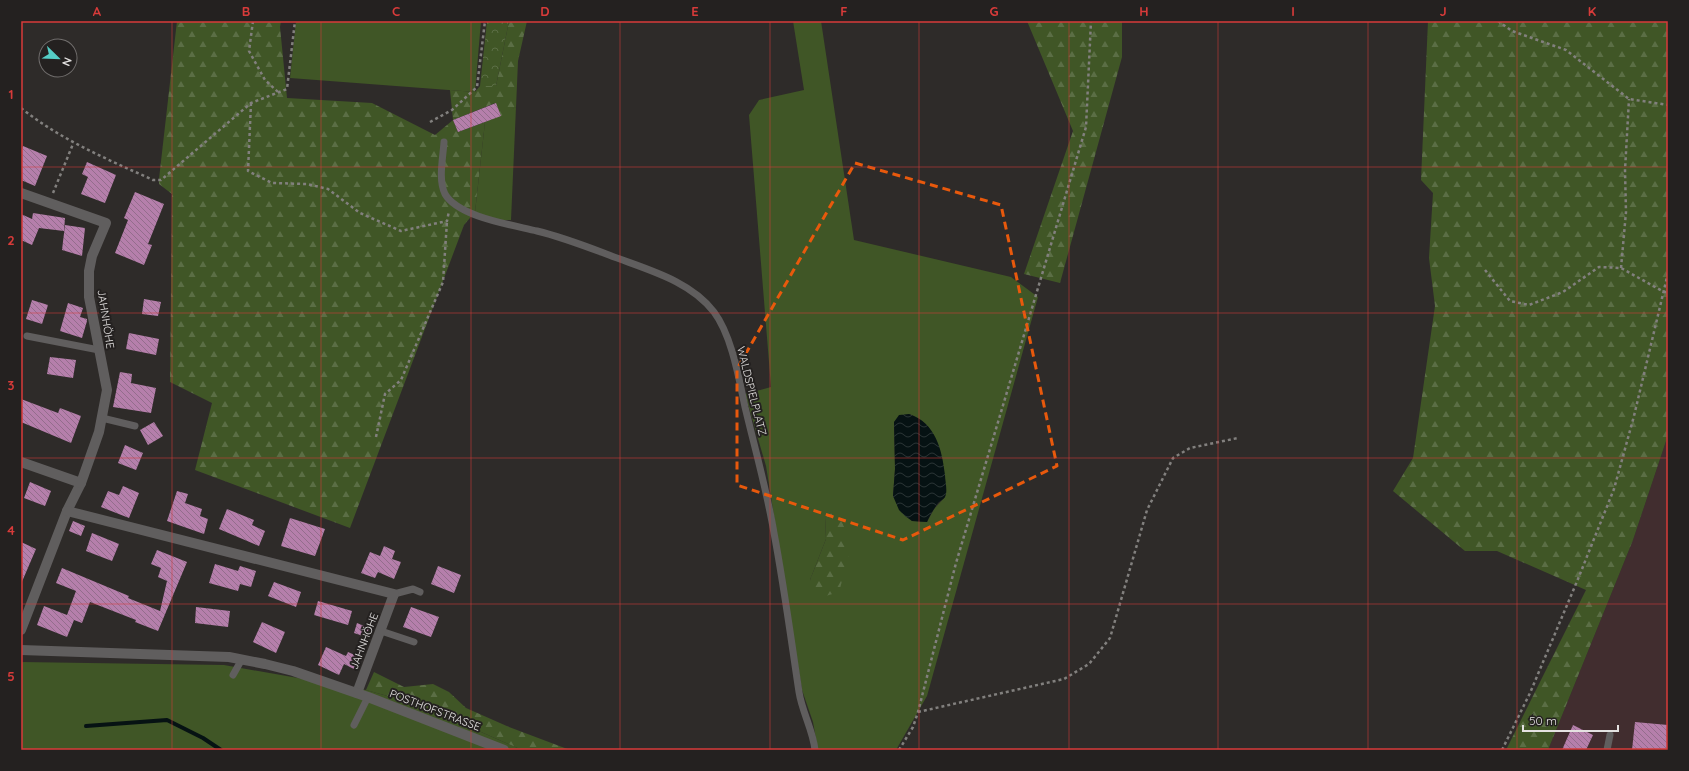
<svg xmlns="http://www.w3.org/2000/svg" width="1689" height="771" font-family="Quicksand,sans-serif">
<style>
.medical{fill:#412d2f}
.grass{fill:#405626;fill-rule:evenodd}
.forest{fill:url(#forest-firs)}
.park{fill:url(#park-crowns)}
.water{fill:url(#water-waves)}
.lines{fill:none;stroke-linecap:round;stroke-linejoin:round}
.stream{stroke:#061213;stroke-width:4}
.building{fill:url(#building-back-hatch)}
.path{stroke:#82807e;stroke-width:2.5;stroke-dasharray:3 3;stroke-linecap:butt}
.lane{stroke:#605e5e;stroke-width:7}
.street{stroke:#605e5e;stroke-width:10}
.marked{fill:none;stroke:#e8590c;stroke-width:3;stroke-dasharray:8 5;stroke-linejoin:round}
.grid{fill:none;stroke:#d73b3a;stroke-width:1;stroke-opacity:0.55}
.labels{text-anchor:middle;stroke-width:4;stroke-linejoin:round;paint-order:stroke}
.street-label{font-size:11px;fill:#e4e2e1;stroke:#242120}
.neatline{fill:none;stroke:#d73b3a;stroke-width:1.5}
.grid-label{font-size:13px;text-anchor:middle;font-weight:bold;fill:#d73b3a}
</style>
<defs>
<pattern id="forest-firs" width="22" height="20" patternUnits="userSpaceOnUse"><rect width="22" height="20" fill="#405626"/><path d="M5 1l3.5 6h-7zM16 11l3.5 6h-7z" fill="#5b6e45"/></pattern>
<pattern id="park-crowns" width="20" height="18" patternUnits="userSpaceOnUse"><rect width="20" height="18" fill="#405626"/><path d="M2 6a3 3 0 1 1 6 0M12 15a3 3 0 1 1 6 0" fill="none" stroke="#5b6e45"/></pattern>
<pattern id="water-waves" width="16" height="10" patternUnits="userSpaceOnUse"><rect width="16" height="10" fill="#061213"/><path d="M0 5q4-4 8 0t8 0" fill="none" stroke="#2a3435"/></pattern>
<pattern id="building-back-hatch" width="6" height="6" patternUnits="userSpaceOnUse"><rect width="6" height="6" fill="#b57fab"/><path d="M-1 5l2 2M0 0l6 6M5-1l2 2" fill="none" stroke="#936d8c"/></pattern>
</defs>
<rect width="100%" height="100%" fill="#2e2b29"/>
<polygon class="medical" points="1668,435 1668,750 1548,750 1633,540"/>
<g class="grass">
<polygon points="296,21 481,21 475,92 290,78"/>
<path d="M793 21H821L854 240 1011 277 1038 297 927 696 896 750H818L813 722 802 690 766 466 745 394 771 387 749 115 759 100 804 90ZM909 414C944 426 941 467 945 497L934 509 927 522 912 521 893 496 895 469 894 422ZM825 515 839 592 810 580 826 539Z"/>
<polygon points="516,107 511,220 497,220 475,212 485,122"/>
<polygon points="21,662 224,665 366,690 420,705 522,750 21,750"/>
</g>
<g class="forest">
<polygon points="177,21 281,21 280,27 287,98 372,103 435,135 453,120 450,90 475,92 480,86 496,86 509,21 527,21 518,61 516,107 501,116 495,103 453,120 458,132 485,122 475,212 464,225 350,528 195,470 212,403 170,382 172,194 159,184 159,179"/>
<polygon points="1027,21 1122,21 1122,57 1060,283 1024,274 1073,131"/>
<polygon points="1428,21 1668,21 1668,435 1633,540 1548,750 1506,750 1586,590 1497,551 1465,551 1393,491 1413,458 1435,306 1429,258 1433,193 1421,180"/>
<polygon points="839,512 851,548 839,592 819,598 810,580 826,539 825,515"/>
<polygon points="374,672 404,687 433,684 449,692 466,708 509,727 570,750 522,750 420,705 366,690"/>
</g>
<polygon class="park" points="487,21 509,21 496,86 480,86"/>
<path class="water" d="M909 414C936 423 942 450 945 475 945 481 948 491 945 497 944 499 940 501 938 503 934 509 930 515 927 522L912 521 905 516 899 510 893 496 895 469 894 422 899 415Z"/>
<g class="lines">
<polyline class="stream" points="86,726 167,720 203,738 221,750"/>
</g>
<g class="building">
<polygon points="496,103 501,116 458,132 453,120"/>
<polygon points="23,146 47,156 35,186 21,180 21,152"/>
<polygon points="87,162 116,175 105,203 81,194 88,177 82,174"/>
<polygon points="135,192 164,204 148,244 152,245 144,265 115,253 128,220 124,218"/>
<polygon points="33,213 65,218 64,231 39,228 32,245 21,240 21,214 32,219"/>
<polygon points="65,225 85,228 82,256 62,250"/>
<polygon points="144,299 161,302 158,316 142,314"/>
<polygon points="32,300 48,305 42,324 26,319"/>
<polygon points="68,303 83,308 80,317 87,319 87,321 82,338 60,331"/>
<polygon points="129,333 159,339 156,355 126,349"/>
<polygon points="50,357 76,360 73,378 47,374"/>
<polygon points="120,372 132,374 131,383 156,388 151,413 113,407"/>
<polygon points="21,399 58,413 60,408 81,416 71,443 21,422"/>
<polygon points="154,422 163,436 148,445 140,430"/>
<polygon points="125,445 143,453 136,470 118,463"/>
<polygon points="30,482 51,491 45,506 24,498"/>
<polygon points="123,486 139,493 129,518 101,507 108,491 119,495"/>
<polygon points="177,491 188,494 185,503 202,509 200,516 208,519 204,534 167,521"/>
<polygon points="227,509 254,520 252,525 265,531 259,546 219,529"/>
<polygon points="290,518 325,529 315,556 281,546"/>
<polygon points="73,521 85,526 81,536 69,531"/>
<polygon points="92,533 119,544 112,561 86,551"/>
<polygon points="21,542 36,549 21,584"/>
<polygon points="384,546 395,551 392,559 401,562 394,579 378,572 375,578 361,573 370,552 380,556"/>
<polygon points="157,550 187,562 158,631 135,622 136,620 90,602 82,623 74,620 67,637 37,625 44,606 67,615 76,591 56,583 62,568 129,596 128,598 160,611 167,581 158,577 161,568 151,564"/>
<polygon points="215,564 238,571 240,566 256,571 251,587 240,584 238,591 209,583"/>
<polygon points="438,566 461,575 454,593 431,584"/>
<polygon points="274,582 301,592 296,607 268,596"/>
<polygon points="318,601 352,611 348,625 314,615"/>
<polygon points="196,607 230,611 228,627 195,623"/>
<polygon points="411,607 439,617 431,637 403,627"/>
<polygon points="262,622 285,632 276,653 253,642"/>
<polygon points="357,623 369,628 366,637 354,633"/>
<polygon points="326,647 346,656 348,652 359,657 354,669 344,664 339,675 318,665"/>
<polygon points="1635,722 1668,725 1668,750 1632,750"/>
<polygon points="1573,725 1593,735 1586,750 1562,750"/>
</g>
<g class="lines">
<g class="path">
<polyline points="253,21 249,51 265,80 278,92"/>
<polyline points="1498,21 1512,31 1566,50 1629,99 1668,105"/>
<polyline points="251,103 248,171 272,183 307,184 328,189 360,213 401,231 447,221 449,211"/>
<path d="M21 108C61 140 107 159 153 180H161L251 103 287 89 295 21"/>
<polyline points="430,122 452,110 477,87 485,21"/>
<polyline points="53,193 73,144"/>
<polyline points="1621,268 1626,212 1625,170 1629,99"/>
<polyline points="1485,270 1510,301 1529,305 1563,292 1599,267 1621,268 1664,292 1668,292"/>
<polyline points="376,437 385,394 401,380 443,282 447,221"/>
<polyline points="918,712 1064,679 1089,664 1110,638 1147,510 1173,458 1190,448 1238,438"/>
<polyline points="899,750 913,727 918,712 956,563 1086,127 1091,21"/>
<polyline points="1502,750 1530,693 1578,579 1614,489 1634,416 1668,273"/>
</g>
<g class="lane">
<path d="M444 142C443 158 438 180 445 194 458 217 513 225 537 231 562 237 585 246 609 255 645 269 690 280 714 312 732 336 739 379 745 407 755 449 767 491 774 533 784 586 791 639 799 692 802 712 813 730 815 750"/>
<polyline points="27,336 99,350"/>
<polyline points="102,418 135,426"/>
<polyline points="394,594 413,589 420,592"/>
<polyline points="381,631 414,642"/>
<polyline points="233,675 242,659"/>
<polyline points="354,725 368,697"/>
<polyline points="1607,750 1610,735"/>
</g>
<g class="street">
<polyline points="21,193 106,223 92,256 89,271 89,297 107,390 99,432 81,483 67,511 21,630"/>
<polyline points="21,462 81,483"/>
<polyline points="67,511 394,594 357,693"/>
<polyline points="21,650 229,657 265,664 293,671 368,697 504,750"/>
</g>
</g>
<path class="marked" d="M855 163 1001 205 1057 466 903 540 737 485V369Z"/>
<path class="grid" d="M172 21V750M321 21V750M471 21V750M620 21V750M770 21V750M919 21V750M1069 21V750M1218 21V750M1368 21V750M1517 21V750M21 167H1668M21 313H1668M21 458H1668M21 604H1668"/>
<g class="labels">
<g class="street-label">
<text transform="translate(106 319) rotate(81)" y="4">JAHNHÖHE</text>
<text transform="translate(752 391) rotate(76)" y="4">WALDSPIELPLATZ</text>
<text transform="translate(364 641) rotate(-69)" y="4">JAHNHÖHE</text>
<text transform="translate(435 710) rotate(21)" y="4">POSTHOFSTRASSE</text>
</g>
</g>
<rect width="1689" height="771" fill="none" stroke="#242120" stroke-width="44"/>
<g transform="translate(58 58) rotate(113)"><circle r="19" fill="#242120" stroke="#716e6d"/>
<path d="M0-3L7 15L0 10L-7 15Z" fill="#55cec6"/>
<text y="-6" font-size="11" font-weight="bold" text-anchor="middle" fill="#e4e2e1">N</text>
</g>
<path d="M1523 725v6h95v-6" fill="none" stroke="#e4e2e1" stroke-width="2"/>
<text x="1529" y="725" font-size="12" fill="#e4e2e1" stroke="#242120" stroke-width="3" paint-order="stroke">50 m</text>
<rect x="22" y="22" width="1645" height="727" class="neatline"/>
<g class="grid-label">
<text x="97" y="16">A</text>
<text x="246" y="16">B</text>
<text x="396" y="16">C</text>
<text x="545" y="16">D</text>
<text x="695" y="16">E</text>
<text x="844" y="16">F</text>
<text x="994" y="16">G</text>
<text x="1144" y="16">H</text>
<text x="1293" y="16">I</text>
<text x="1443" y="16">J</text>
<text x="1592" y="16">K</text>
<text x="11" y="99">1</text>
<text x="11" y="245">2</text>
<text x="11" y="390">3</text>
<text x="11" y="535">4</text>
<text x="11" y="681">5</text>
</g>
</svg>
